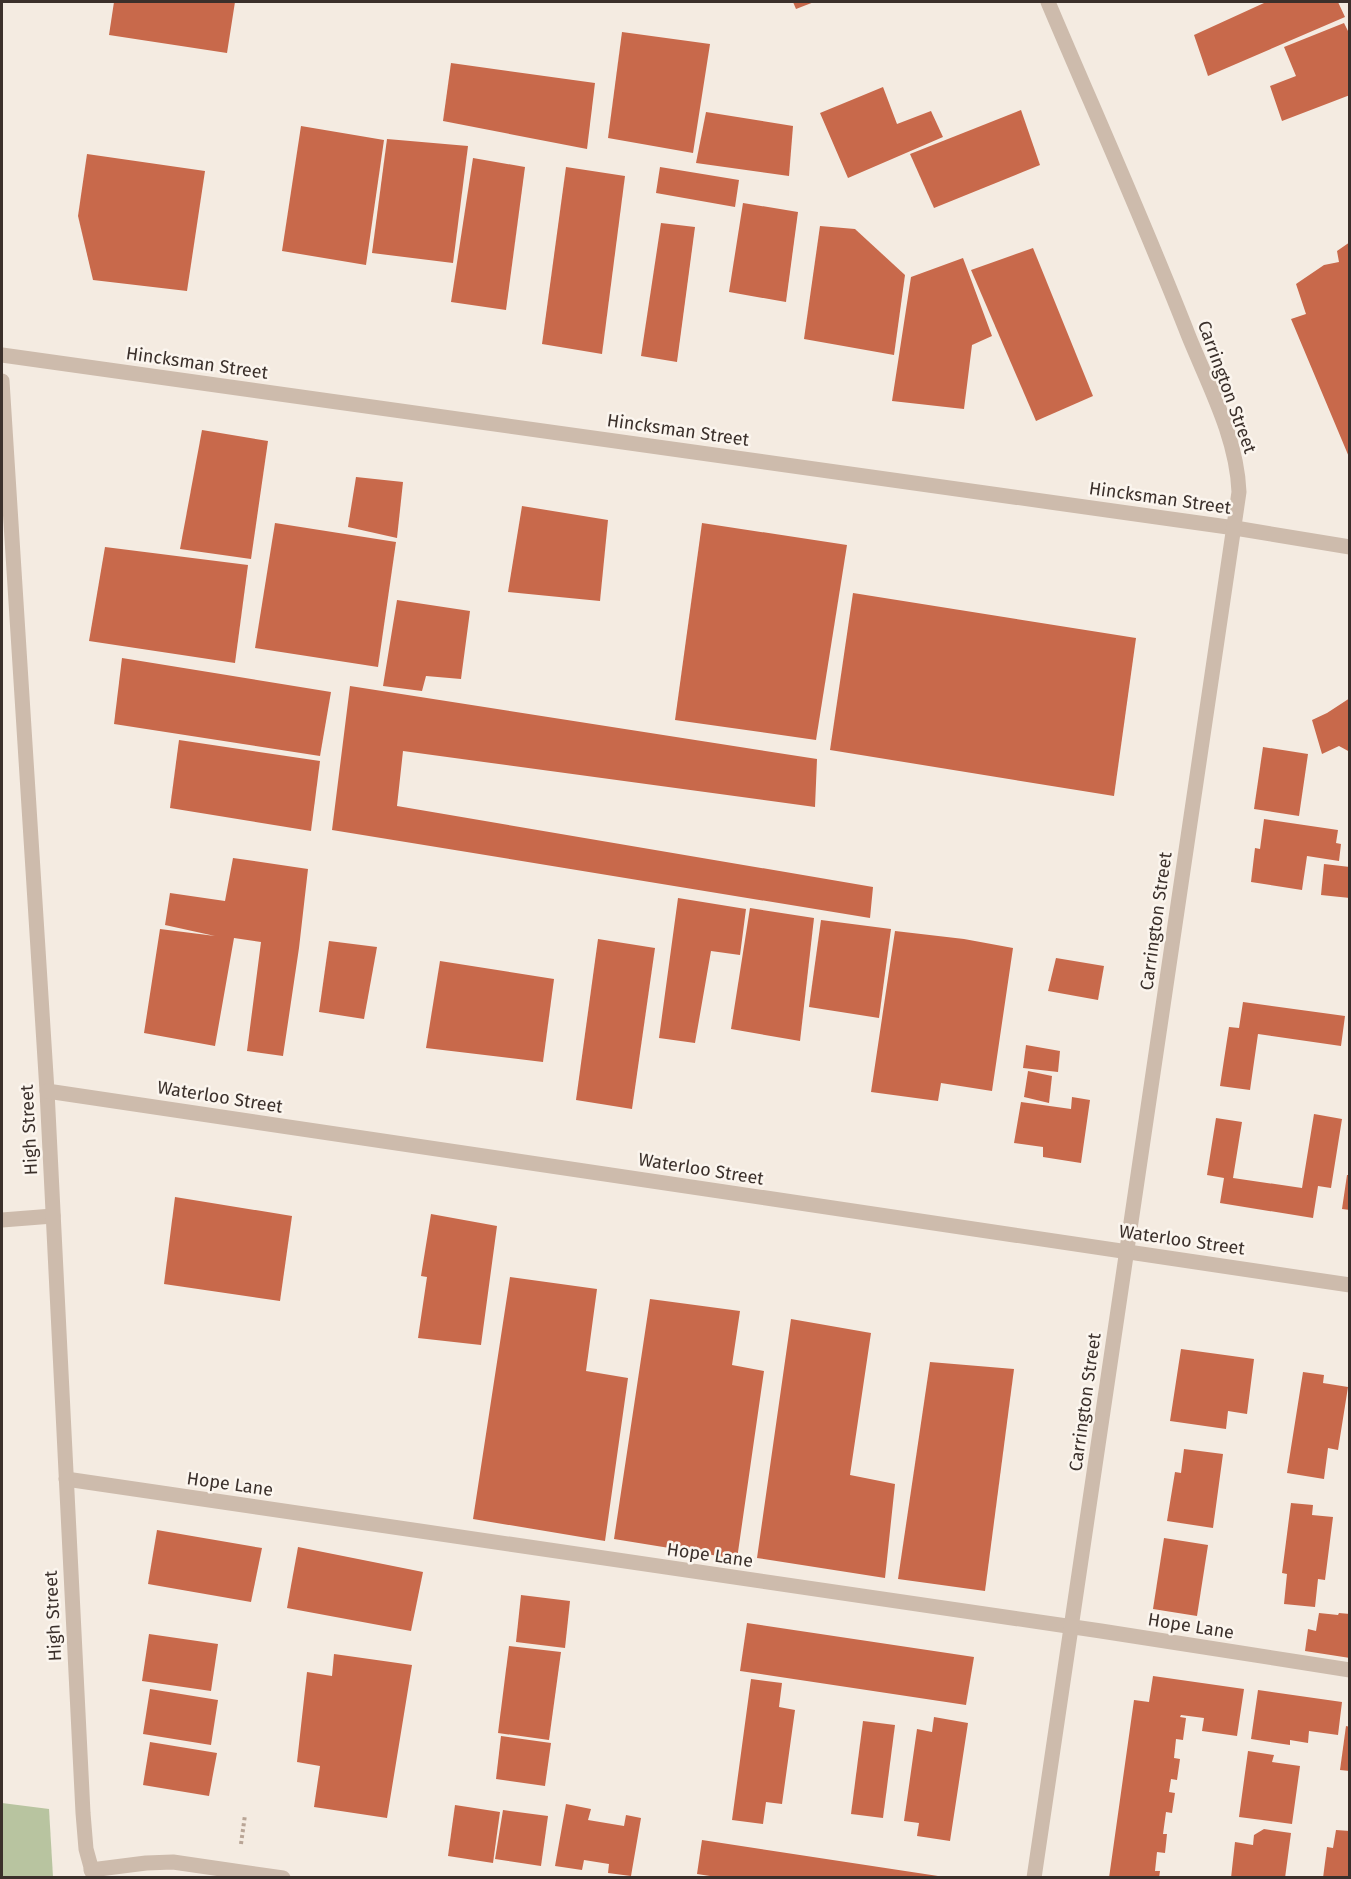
<svg xmlns="http://www.w3.org/2000/svg" width="1351" height="1879" font-family="'Fira Sans',sans-serif">
<style>
.green{fill:#b8c4a0}
.building{fill:#c8694b}
.lines{fill:none;stroke-linecap:round;stroke-linejoin:round}
.path{stroke:#b9a596;stroke-width:4;stroke-dasharray:3 3;stroke-linecap:butt}
.service{stroke:#cdbbac;stroke-width:15}
.minor{stroke:#cdbbac;stroke-width:15}
.labels{text-anchor:middle;stroke-width:5;stroke-linejoin:round;paint-order:stroke}
.street-label{font-size:18px;fill:#3b302b;stroke:#fbf5ee}
</style>
<rect width="100%" height="100%" fill="#f4ebe1"/>
<polygon class="green" points="2,1803 49,1809 53,1877 2,1877"/>
<g class="building">
<polygon points="114,2 235,2 227,53 109,35"/>
<polygon points="793,2 814,2 796,9"/>
<polygon points="1264,2 1338,2 1345,17 1208,76 1194,35 1264,3"/>
<polygon points="1344,23 1350,35 1350,95 1282,121 1270,86 1296,76 1284,47"/>
<polygon points="622,32 710,44 693,153 608,138"/>
<polygon points="451,63 595,83 587,149 443,121"/>
<polygon points="883,87 897,124 931,111 943,137 848,178 820,113"/>
<polygon points="1021,110 1040,165 934,208 910,154"/>
<polygon points="706,112 793,126 789,176 696,163"/>
<polygon points="301,126 384,140 366,265 282,251"/>
<polygon points="387,139 468,146 453,263 372,253"/>
<polygon points="87,154 205,171 187,291 93,280 78,216"/>
<polygon points="473,158 525,167 506,310 451,302"/>
<polygon points="566,167 625,176 602,354 542,344"/>
<polygon points="660,167 739,180 735,207 656,193"/>
<polygon points="743,203 798,212 786,302 729,292"/>
<polygon points="661,223 695,227 677,362 641,356"/>
<polygon points="820,226 855,229 905,275 894,355 804,339"/>
<polygon points="1350,242 1350,457 1349,457 1291,319 1306,314 1296,284 1324,265 1339,262 1337,251"/>
<polygon points="1033,248 1093,396 1036,421 971,270"/>
<polygon points="963,258 992,336 972,345 964,409 892,401 911,277"/>
<polygon points="202,430 268,441 251,559 180,549"/>
<polygon points="356,477 403,482 397,538 348,527"/>
<polygon points="522,506 608,520 600,601 508,592"/>
<polygon points="275,523 396,542 378,667 255,648"/>
<polygon points="702,523 847,545 816,740 675,720"/>
<polygon points="105,547 248,565 235,663 89,641"/>
<polygon points="853,593 1136,638 1114,796 830,750"/>
<polygon points="397,600 470,611 461,679 426,676 422,691 383,686"/>
<polygon points="122,658 331,692 320,756 114,724"/>
<polygon points="350,686 817,759 815,807 403,751 397,806 873,887 870,918 332,830"/>
<polygon points="1350,698 1350,752 1339,746 1322,754 1312,720 1327,713"/>
<polygon points="179,740 320,761 311,831 170,808"/>
<polygon points="1263,747 1308,754 1299,816 1254,809"/>
<polygon points="1264,819 1338,830 1336,843 1341,844 1339,861 1307,856 1302,890 1251,882 1255,848 1260,849"/>
<polygon points="233,858 308,869 299,948 283,1056 247,1051 261,942 234,938 215,1046 144,1033 160,929 215,936 165,925 170,893 225,901"/>
<polygon points="1324,864 1350,867 1350,898 1321,895"/>
<polygon points="678,898 746,909 740,955 711,951 695,1043 659,1038"/>
<polygon points="750,908 814,918 800,1041 731,1029"/>
<polygon points="821,920 891,929 879,1018 809,1007"/>
<polygon points="895,931 964,939 1013,948 992,1091 941,1083 938,1101 871,1092"/>
<polygon points="598,939 655,948 632,1109 576,1100"/>
<polygon points="329,941 377,947 364,1019 319,1012"/>
<polygon points="1056,958 1104,966 1098,1000 1048,991"/>
<polygon points="440,961 554,979 543,1062 426,1048"/>
<polygon points="1243,1002 1345,1016 1341,1046 1258,1034 1250,1090 1220,1086 1229,1027 1239,1028"/>
<polygon points="1026,1045 1060,1051 1058,1072 1023,1068"/>
<polygon points="1028,1071 1052,1076 1049,1103 1024,1097"/>
<polygon points="1072,1097 1090,1100 1081,1163 1043,1157 1043,1147 1014,1143 1021,1102 1071,1109"/>
<polygon points="1314,1114 1342,1119 1331,1188 1318,1186 1313,1218 1220,1203 1224,1178 1207,1175 1216,1118 1242,1122 1233,1178 1302,1188"/>
<polygon points="1347,1175 1350,1175 1350,1210 1342,1209"/>
<polygon points="175,1197 292,1216 280,1301 164,1284"/>
<polygon points="431,1214 497,1226 481,1345 418,1338 427,1277 421,1276"/>
<polygon points="510,1277 597,1289 586,1371 628,1378 605,1541 473,1519"/>
<polygon points="650,1299 740,1311 732,1365 764,1371 737,1559 614,1539"/>
<polygon points="791,1319 871,1333 850,1475 895,1484 885,1578 757,1558"/>
<polygon points="1181,1349 1254,1359 1247,1414 1228,1411 1226,1429 1170,1421"/>
<polygon points="930,1362 1014,1369 985,1591 898,1579"/>
<polygon points="1303,1372 1324,1375 1323,1383 1348,1387 1338,1450 1328,1448 1324,1479 1287,1473"/>
<polygon points="1184,1449 1223,1454 1213,1528 1167,1521 1175,1472 1181,1473"/>
<polygon points="1291,1503 1313,1505 1312,1515 1333,1517 1325,1580 1318,1579 1315,1607 1284,1604 1287,1574 1282,1573"/>
<polygon points="157,1530 262,1548 251,1602 148,1584"/>
<polygon points="1164,1538 1208,1545 1197,1616 1153,1609"/>
<polygon points="298,1547 423,1572 411,1631 287,1608"/>
<polygon points="521,1595 570,1601 565,1648 516,1642"/>
<polygon points="1319,1613 1338,1615 1339,1613 1350,1614 1350,1658 1305,1651 1308,1629 1316,1631"/>
<polygon points="747,1623 974,1657 966,1705 740,1671"/>
<polygon points="149,1634 218,1644 211,1691 142,1681"/>
<polygon points="509,1646 561,1652 549,1740 498,1733"/>
<polygon points="334,1654 412,1665 387,1818 314,1807 320,1766 297,1762 307,1672 332,1676"/>
<polygon points="1153,1676 1244,1689 1237,1736 1202,1731 1204,1718 1181,1715 1180,1717 1186,1718 1183,1740 1176,1739 1174,1758 1180,1759 1177,1780 1171,1779 1169,1792 1175,1793 1172,1813 1166,1812 1163,1834 1167,1834 1165,1853 1157,1852 1155,1871 1160,1871 1159,1878 1109,1878 1134,1700 1149,1702"/>
<polygon points="751,1679 782,1683 779,1707 795,1710 782,1804 766,1802 763,1824 732,1820"/>
<polygon points="150,1689 218,1700 211,1745 143,1734"/>
<polygon points="1258,1690 1342,1702 1338,1735 1309,1731 1308,1743 1290,1740 1290,1745 1251,1739"/>
<polygon points="934,1717 968,1723 950,1841 917,1836 919,1823 904,1821 917,1729 932,1732"/>
<polygon points="863,1721 895,1725 883,1818 851,1814"/>
<polygon points="1346,1726 1350,1727 1350,1771 1340,1770"/>
<polygon points="501,1736 551,1743 545,1786 496,1779"/>
<polygon points="150,1742 217,1753 209,1796 143,1785"/>
<polygon points="1248,1751 1274,1755 1272,1762 1300,1766 1292,1824 1239,1817"/>
<polygon points="566,1804 591,1809 588,1820 624,1826 626,1815 641,1818 631,1876 608,1873 609,1864 584,1860 582,1870 555,1866"/>
<polygon points="455,1805 500,1812 493,1863 448,1856"/>
<polygon points="503,1810 548,1816 541,1866 495,1859"/>
<polygon points="1264,1829 1291,1833 1285,1878 1231,1878 1235,1842 1253,1845 1254,1835"/>
<polygon points="1336,1830 1350,1831 1350,1878 1323,1878 1327,1847 1333,1848"/>
<polygon points="702,1840 938,1876 938,1878 710,1878 710,1876 697,1874"/>
</g>
<g class="lines">
<polyline class="path" points="241,1844 245,1815"/>
<g class="service">
<polyline points="2,1220 53,1216"/>
<polyline points="66,1479 1101,1631 1350,1670"/>
</g>
<g class="minor">
<polyline points="2,355 1235,528 1350,547"/>
<polyline points="2,381 47,1091 83,1813 86,1849 94,1878"/>
<polyline points="47,1091 1350,1285"/>
<polyline points="91,1870 146,1863 173,1862 283,1878"/>
<path d="M1034 1878 1239 492C1237 438 1209 386 1189 337 1145 224 1095 113 1048 2"/>
</g>
</g>
<g class="labels">
<g class="street-label">
<text transform="translate(197 363) rotate(8)" y="6">Hincksman Street</text>
<text transform="translate(1227 387) rotate(70)" y="6">Carrington Street</text>
<text transform="translate(678 430) rotate(8)" y="6">Hincksman Street</text>
<text transform="translate(1160 498) rotate(8)" y="6">Hincksman Street</text>
<text transform="translate(1156 921) rotate(-82)" y="6">Carrington Street</text>
<text transform="translate(220 1097) rotate(9)" y="6">Waterloo Street</text>
<text transform="translate(29 1130) rotate(-93)" y="6">High Street</text>
<text transform="translate(701 1169) rotate(9)" y="6">Waterloo Street</text>
<text transform="translate(1182 1240) rotate(8)" y="6">Waterloo Street</text>
<text transform="translate(1085 1402) rotate(-82)" y="6">Carrington Street</text>
<text transform="translate(230 1484) rotate(8)" y="6">Hope Lane</text>
<text transform="translate(710 1555) rotate(8)" y="6">Hope Lane</text>
<text transform="translate(53 1616) rotate(-93)" y="6">High Street</text>
<text transform="translate(1191 1626) rotate(9)" y="6">Hope Lane</text>
</g>
</g>
<rect width="1351" height="1879" fill="none" stroke="#3b302b" stroke-width="6"/>
</svg>
